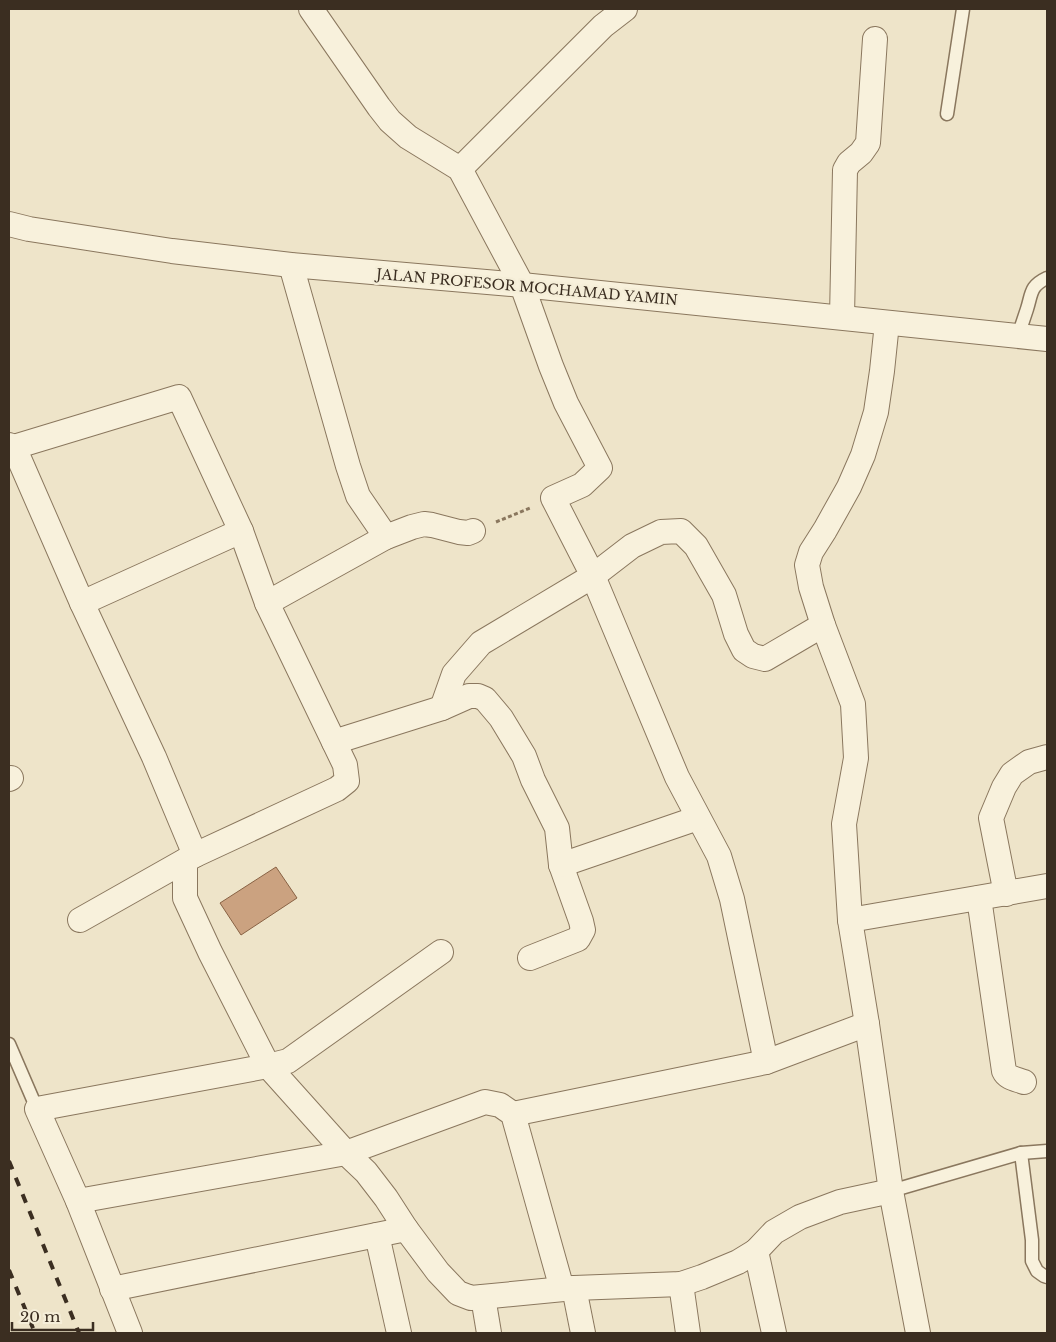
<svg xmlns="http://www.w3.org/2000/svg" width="1056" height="1342" font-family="'Libre Baskerville',serif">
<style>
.building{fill:#cba280;stroke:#886244}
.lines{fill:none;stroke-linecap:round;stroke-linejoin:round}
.lane-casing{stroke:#8a775e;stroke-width:15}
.street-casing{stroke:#8a775e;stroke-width:26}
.path{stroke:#8a775e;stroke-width:3;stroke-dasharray:4 2.5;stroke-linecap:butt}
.lane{stroke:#f8f1dc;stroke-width:12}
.street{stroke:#f8f1dc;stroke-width:24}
.rail{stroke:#3b2e21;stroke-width:4;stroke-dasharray:9 9;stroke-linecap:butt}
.labels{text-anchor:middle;stroke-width:5;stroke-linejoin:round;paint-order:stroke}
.street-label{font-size:14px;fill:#3b2e21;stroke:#f5eed8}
</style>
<rect width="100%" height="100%" fill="#eee4c9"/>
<polygon class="building" points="276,867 297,898 241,935 220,903"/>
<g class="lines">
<defs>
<g id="lane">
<polyline points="947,114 963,9"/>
<path d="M1018 336C1021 327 1024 318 1027 309 1032 293 1030 286 1047 278"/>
<polyline points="9,1044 37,1109"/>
<polyline points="1021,1153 1032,1240 1032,1261 1037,1271 1044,1276 1047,1277"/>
<polyline points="891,1191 1021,1153 1047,1151"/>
</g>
<g id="street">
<polyline points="311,9 379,107 390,121 408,137 460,169 522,285 551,366 566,403 600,468 582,485 553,498 593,576 677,777 719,856 732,899 766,1062"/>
<polyline points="460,169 603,26 625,9"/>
<polyline points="9,224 29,229 172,251 291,265 522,285 1047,339"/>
<polyline points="291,265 348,466 358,496 386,537"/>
<polyline points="842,317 845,170 849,163 861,153 868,143 875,39"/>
<polyline points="887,323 882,371 876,412 863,455 849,487 825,530 811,552 807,565 811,587 823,625 853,704 856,758 844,824 850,920 867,1024 891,1191 918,1333"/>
<polyline points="9,445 14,447 82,603 154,757 195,855"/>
<polyline points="14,447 179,397 241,531 267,603 345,765 347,781 337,789 195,855 80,920"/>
<polyline points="82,603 241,531"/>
<polyline points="267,603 386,537 412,527 424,524 432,525 459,532 468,533 473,531"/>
<polyline points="442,708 454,674 481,643 593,576 632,546 661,532 681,531 696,546 724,595 736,634 744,650 753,656 765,659 823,625"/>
<polyline points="334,742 442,708 469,696 478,696 485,699 501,718 524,756 533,780 557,828 561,865 581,921 583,930 578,939 530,958"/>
<polyline points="9,779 11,778"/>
<polyline points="185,861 185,898 210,952 268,1066 346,1153 366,1172 386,1198 406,1229 438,1272 458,1293 471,1298 574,1288 681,1284 702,1277 738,1262 756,1251 774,1232 800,1217 840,1202 891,1191"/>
<polyline points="561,865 698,818"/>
<polyline points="1006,894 991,818 1004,787 1012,774 1029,762 1047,757"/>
<path d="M979 898 1004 1071C1007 1078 1016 1079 1024 1082"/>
<polyline points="850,920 1047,886"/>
<polyline points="513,1114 766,1062 867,1024"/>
<polyline points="78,1201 346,1153 485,1102 500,1105 513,1114 562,1289"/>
<polyline points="377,1235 399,1333"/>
<polyline points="756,1251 774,1333"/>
<polyline points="681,1284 688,1333"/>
<polyline points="574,1288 583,1333"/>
<polyline points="112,1289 406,1229"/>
<polyline points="483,1297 489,1333"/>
<polyline points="130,1333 78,1201 37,1109 268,1066 288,1061 441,952"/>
</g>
</defs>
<use href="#lane" class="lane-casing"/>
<use href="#street" class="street-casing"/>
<polyline class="path" points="496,522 530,508"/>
<use href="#lane" class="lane"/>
<use href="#street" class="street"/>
<g class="rail">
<polyline points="9,1161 79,1333"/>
<polyline points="9,1270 35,1333"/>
</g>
</g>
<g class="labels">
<g class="street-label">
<text transform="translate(527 287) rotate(5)" y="5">JALAN PROFESOR MOCHAMAD YAMIN</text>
</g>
</g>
<rect width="1056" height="1342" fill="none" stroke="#3b2e21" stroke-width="20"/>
<path d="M12 1322v8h81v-8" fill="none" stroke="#3b2e21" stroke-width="2.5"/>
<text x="20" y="1322" font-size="15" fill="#3b2e21" stroke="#f5eed8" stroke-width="4" paint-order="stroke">20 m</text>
</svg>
